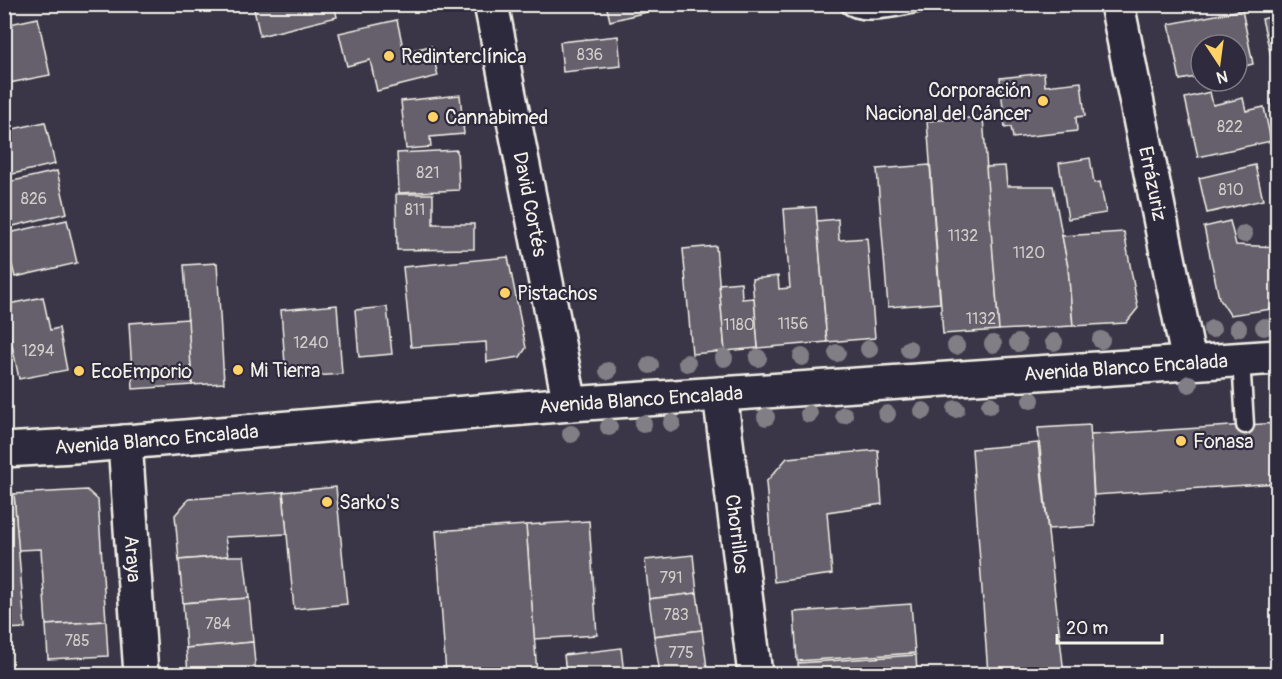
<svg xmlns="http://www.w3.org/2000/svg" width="1282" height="679" font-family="Pangolin,sans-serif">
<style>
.building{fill:#65616c;stroke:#f4f1e8;stroke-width:1.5}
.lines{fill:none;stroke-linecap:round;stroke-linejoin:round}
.lane-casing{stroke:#f4f1e8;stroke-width:21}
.street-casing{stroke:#f4f1e8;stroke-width:38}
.secondary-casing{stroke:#f4f1e8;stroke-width:38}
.lane{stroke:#2f2a3d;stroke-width:16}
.street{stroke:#2f2a3d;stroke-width:33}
.secondary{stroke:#2f2a3d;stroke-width:33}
.tree{fill:#827e85}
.poi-dot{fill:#ffd166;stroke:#2f2a3d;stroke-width:2}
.labels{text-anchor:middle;stroke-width:4.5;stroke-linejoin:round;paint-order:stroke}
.number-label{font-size:16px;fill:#d0cdc9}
.poi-label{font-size:20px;fill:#f4f1e8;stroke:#2f2a3d;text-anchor:start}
.street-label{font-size:20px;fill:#f4f1e8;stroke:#2f2a3d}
</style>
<rect width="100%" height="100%" fill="#3b3647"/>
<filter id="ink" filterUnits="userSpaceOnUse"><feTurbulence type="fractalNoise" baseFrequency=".0167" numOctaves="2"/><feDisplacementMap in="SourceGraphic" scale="12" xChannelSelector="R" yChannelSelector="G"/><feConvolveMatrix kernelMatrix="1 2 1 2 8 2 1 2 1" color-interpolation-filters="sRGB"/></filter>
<g filter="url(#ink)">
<g class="building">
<polygon points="255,4 334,4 337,17 260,36 253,5"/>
<polygon points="606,4 674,4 675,5 610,21"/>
<polygon points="1242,10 1253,64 1237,68 1237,45 1201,45 1201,76 1180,80 1169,24"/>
<polygon points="1278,15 1278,59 1272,60 1262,19"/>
<polygon points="38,18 50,75 4,84 4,49 9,48 5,25"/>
<polygon points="397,20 404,52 431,46 438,76 377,91 370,60 347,66 339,33"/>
<polygon points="618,36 621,66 563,72 560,42"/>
<polygon points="1044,73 1045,86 1081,82 1085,116 1076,117 1077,131 1013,138 1011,127 1005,128 1000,78"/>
<polygon points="1210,92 1213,105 1243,98 1246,111 1264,107 1271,141 1198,157 1185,98"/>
<polygon points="460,95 464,134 430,137 431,147 406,149 401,101"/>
<polygon points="1278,99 1278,217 1277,217 1271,100"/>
<polygon points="983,117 999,330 943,334 927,121"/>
<polygon points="45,122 55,164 4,176 4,131"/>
<polygon points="457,150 459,190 399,193 397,153"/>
<polygon points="1090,158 1094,183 1100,182 1106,213 1068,219 1059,163"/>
<polygon points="930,165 940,303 888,307 877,169"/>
<polygon points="1255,165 1263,200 1207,213 1199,178"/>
<polygon points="1005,166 1007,186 1053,186 1068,267 1073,326 999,330 986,167"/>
<polygon points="57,171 67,213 5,228 4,183"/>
<polygon points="396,194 433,194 433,224 474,224 474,249 397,250"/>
<polygon points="816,207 827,342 758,348 752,279 778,276 779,289 790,288 784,209"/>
<polygon points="838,219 839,240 867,238 875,338 827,342 817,221"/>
<polygon points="67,220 77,263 15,277 12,265 4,267 4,234"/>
<polygon points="1230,221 1236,245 1278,247 1278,308 1230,315 1219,298 1204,227"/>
<polygon points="1124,232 1138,308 1126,323 1073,326 1068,267 1062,236"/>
<polygon points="716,246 725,351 692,354 683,249"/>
<polygon points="508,257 526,348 520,357 487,362 486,342 411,347 403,267"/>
<polygon points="217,263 224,383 192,385 184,265"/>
<polygon points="741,282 742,299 754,298 758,348 725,351 719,284"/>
<polygon points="43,297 50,330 59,328 67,370 19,379 4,305"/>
<polygon points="337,305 342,374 286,378 281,310"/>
<polygon points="387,307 392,354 359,357 355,310"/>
<polygon points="188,319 192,385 133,389 129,323"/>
<polygon points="1278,423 1278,483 1094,495 1090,435"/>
<polygon points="1090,425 1095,526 1048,529 1038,428"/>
<polygon points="1038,443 1064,674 988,674 972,449"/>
<polygon points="878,450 882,504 827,512 832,574 774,582 766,482 787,458"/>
<polygon points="336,487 347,604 294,609 283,492"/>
<polygon points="87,490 98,500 106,621 46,625 41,549 18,550 14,494"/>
<polygon points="283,492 287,534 225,537 228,556 179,560 175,515 189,499"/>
<polygon points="14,494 25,628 4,629 4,495"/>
<polygon points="589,521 597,635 534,639 526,525"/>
<polygon points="526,525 537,674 446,674 436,531"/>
<polygon points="693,555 697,593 649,599 645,560"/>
<polygon points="228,556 244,556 249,598 183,603 179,560"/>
<polygon points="697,593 702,630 654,636 649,599"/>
<polygon points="249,598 253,642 186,648 183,603"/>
<polygon points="911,604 915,653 797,661 794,612"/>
<polygon points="106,621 108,656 48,659 46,625"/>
<polygon points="702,630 707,668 660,674 654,636"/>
<polygon points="253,642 256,674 188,674 186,648"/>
<polygon points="621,648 624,674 566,674 564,655"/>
<polygon points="916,655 917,674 799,674 798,663"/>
</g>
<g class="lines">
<defs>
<g id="lane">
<path d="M848 4C861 17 899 7 917 4"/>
<polyline points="1241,359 1245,425"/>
</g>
<g id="street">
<path id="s1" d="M1117 4 1189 362"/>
<path id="s2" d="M125 442 141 674"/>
</g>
<g id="secondary">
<path id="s3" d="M491 4 570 404"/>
<path id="s4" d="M720 394 755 674"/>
<path id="s5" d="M4 450 91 445 570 404 1278 357"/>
</g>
</defs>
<use href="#lane" class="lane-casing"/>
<use href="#street" class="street-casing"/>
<use href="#secondary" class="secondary-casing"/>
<use href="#lane" class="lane"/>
<use href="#street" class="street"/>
<use href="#secondary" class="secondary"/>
</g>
<g class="tree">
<circle cx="1244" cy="234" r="9"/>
<circle cx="1264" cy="327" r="9"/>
<circle cx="1238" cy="328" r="9"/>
<circle cx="1212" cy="329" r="9"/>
<circle cx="1101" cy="340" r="9"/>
<circle cx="1054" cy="342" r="9"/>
<circle cx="1018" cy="343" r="9"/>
<circle cx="993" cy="344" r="9"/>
<circle cx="956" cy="346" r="9"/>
<circle cx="869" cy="349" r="9"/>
<circle cx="909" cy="349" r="9"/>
<circle cx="837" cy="353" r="9"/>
<circle cx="802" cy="357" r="9"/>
<circle cx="724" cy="358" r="9"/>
<circle cx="758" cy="358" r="9"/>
<circle cx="687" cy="363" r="9"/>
<circle cx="650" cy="365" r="9"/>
<circle cx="608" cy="371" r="9"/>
<circle cx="1189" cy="384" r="9"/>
<circle cx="1031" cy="400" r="9"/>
<circle cx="990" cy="405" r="9"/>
<circle cx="956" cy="409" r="9"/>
<circle cx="923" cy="411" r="9"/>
<circle cx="809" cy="414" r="9"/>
<circle cx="887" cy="414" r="9"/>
<circle cx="844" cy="415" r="9"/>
<circle cx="766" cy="417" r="9"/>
<circle cx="672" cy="423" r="9"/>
<circle cx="643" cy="424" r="9"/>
<circle cx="609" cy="427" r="9"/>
<circle cx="571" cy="434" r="9"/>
</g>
</g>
<g class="poi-dot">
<circle cx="389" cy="56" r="6"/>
<circle cx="1043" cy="101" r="6"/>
<circle cx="433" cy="117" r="6"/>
<circle cx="505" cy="293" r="6"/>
<circle cx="238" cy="370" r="6"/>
<circle cx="79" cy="371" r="6"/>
<circle cx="1181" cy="441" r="6"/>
<circle cx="327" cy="502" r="6"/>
</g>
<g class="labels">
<g class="number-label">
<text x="590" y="60">836</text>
<text x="1230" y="132">822</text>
<text x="428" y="178">821</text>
<text x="1231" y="195">810</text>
<text x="34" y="204">826</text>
<text x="415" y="215">811</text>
<text x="963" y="241">1132</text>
<text x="1029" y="258">1120</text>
<text x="981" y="324">1132</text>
<text x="793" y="329">1156</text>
<text x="739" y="330">1180</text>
<text x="311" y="348">1240</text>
<text x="38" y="356">1294</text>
<text x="671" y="583">791</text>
<text x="676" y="620">783</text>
<text x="218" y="629">784</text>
<text x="77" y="646">785</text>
<text x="681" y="658">775</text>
</g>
<g class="poi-label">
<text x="401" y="63">Redinterclínica</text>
<text x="1031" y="97" text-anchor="end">Corporación<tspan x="1031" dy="23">Nacional del Cáncer</tspan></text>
<text x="445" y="124">Cannabimed</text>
<text x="517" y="300">Pistachos</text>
<text x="250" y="377">Mi Tierra</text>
<text x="91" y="378">EcoEmporio</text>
<text x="1193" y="448">Fonasa</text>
<text x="339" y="509">Sarko's</text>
</g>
<g class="street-label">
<text dy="7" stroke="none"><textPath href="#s1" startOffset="183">Errázuriz</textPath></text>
<text dy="7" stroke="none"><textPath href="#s3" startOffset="204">David Cortés</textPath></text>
<text dy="7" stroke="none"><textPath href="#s5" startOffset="1125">Avenida Blanco Encalada</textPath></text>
<text dy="7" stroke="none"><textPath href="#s5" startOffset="639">Avenida Blanco Encalada</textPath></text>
<text dy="7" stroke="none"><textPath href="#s5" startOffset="153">Avenida Blanco Encalada</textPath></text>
<text dy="7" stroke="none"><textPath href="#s4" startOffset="141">Chorrillos</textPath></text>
<text dy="7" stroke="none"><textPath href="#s2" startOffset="117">Araya</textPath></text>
</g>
</g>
<rect width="1282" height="679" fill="none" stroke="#2f2a3d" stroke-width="24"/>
<rect x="12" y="12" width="1258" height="655" fill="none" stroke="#f4f1e8" stroke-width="2" filter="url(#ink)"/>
<g transform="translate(1219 63) rotate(167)"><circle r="28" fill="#2f2a3d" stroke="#7e7a81" stroke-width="1.5"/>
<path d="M0-4.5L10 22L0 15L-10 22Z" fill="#ffd166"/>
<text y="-9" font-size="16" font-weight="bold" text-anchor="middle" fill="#f4f1e8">N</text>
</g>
<path d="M1057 634v9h105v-9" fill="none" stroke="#f4f1e8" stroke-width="3"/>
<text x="1066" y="634" font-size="18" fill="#f4f1e8" stroke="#2f2a3d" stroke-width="4.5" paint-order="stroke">20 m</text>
</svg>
